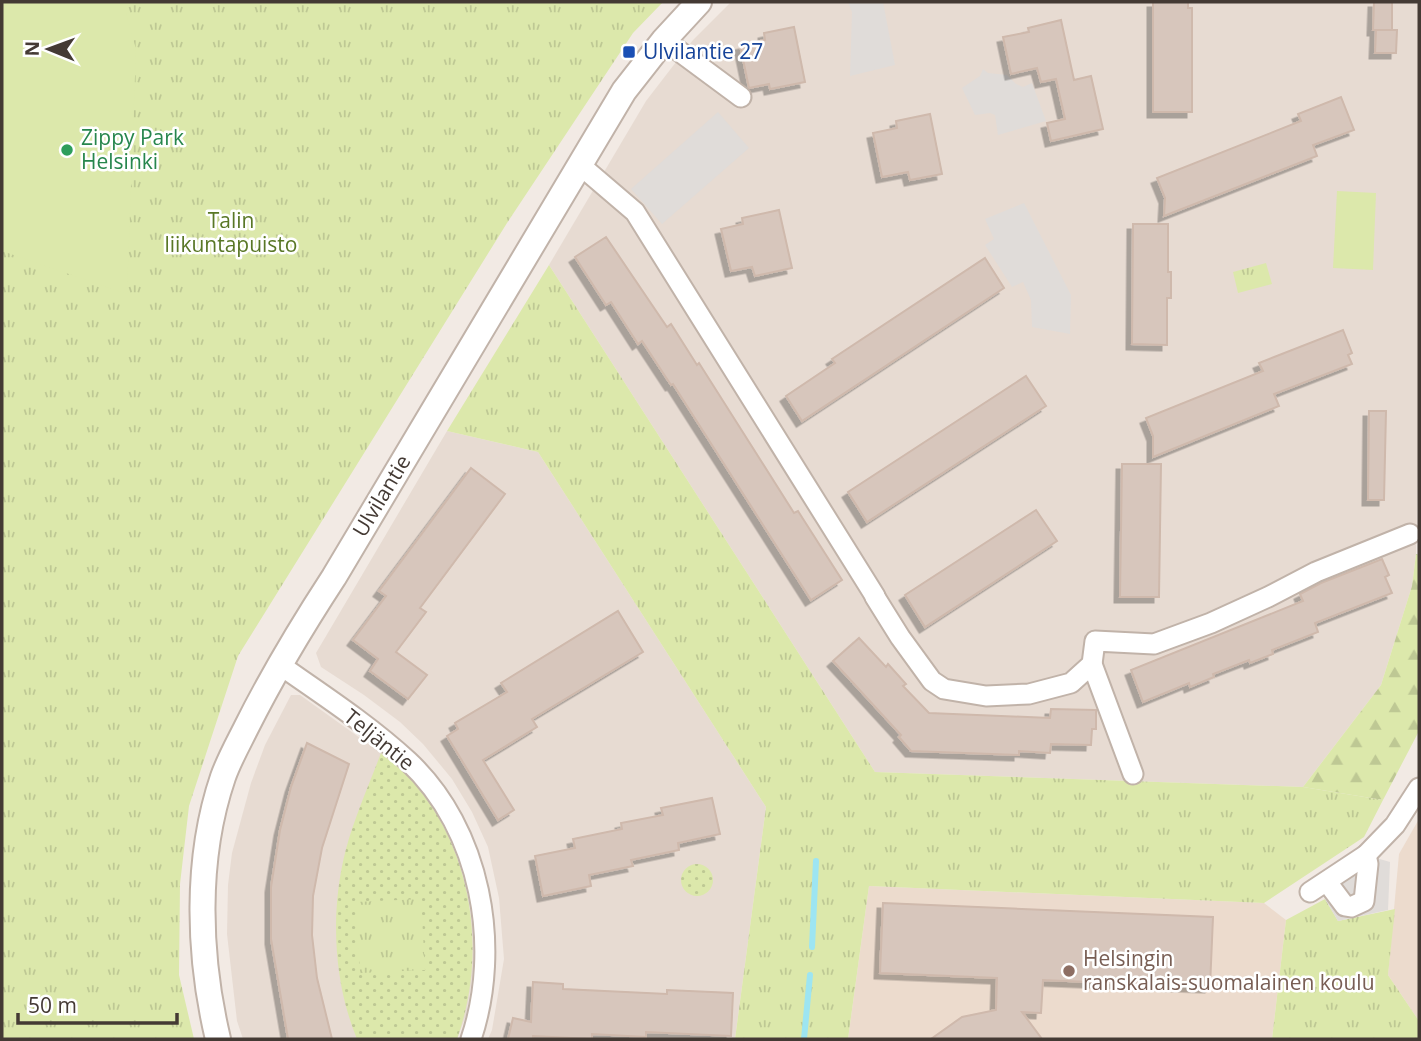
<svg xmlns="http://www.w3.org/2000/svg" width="1421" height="1041" font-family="'Open Sans',sans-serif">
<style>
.residential{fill:#e7dbd2}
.education{fill:#ecdbcd}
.grass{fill:url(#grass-dots)}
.forest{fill:url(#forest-firs)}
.park{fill:url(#park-tufts)}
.pitch{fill:#dce8ab}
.parking{fill:#e0dcd9}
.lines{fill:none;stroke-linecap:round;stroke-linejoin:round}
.stream{stroke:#9de5f2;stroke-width:6}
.building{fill:#d7c6bc;stroke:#cfb9ac;stroke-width:2;filter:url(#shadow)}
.minor-casing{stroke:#c1b3a9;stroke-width:23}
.tertiary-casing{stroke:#c1b3a9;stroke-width:28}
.minor{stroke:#fff;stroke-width:19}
.tertiary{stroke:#fff;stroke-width:24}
.transit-dot{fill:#1a4fb4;stroke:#fff;stroke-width:2.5}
.leisure-dot{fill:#2e9e5b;stroke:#fff;stroke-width:2.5}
.education-dot{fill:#8d6e63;stroke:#fff;stroke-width:2.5}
.labels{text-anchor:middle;stroke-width:5;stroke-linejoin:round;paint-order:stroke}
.transit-label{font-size:21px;fill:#164399;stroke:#fff;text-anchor:start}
.leisure-label{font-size:21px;fill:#27864d;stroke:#fff;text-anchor:start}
.park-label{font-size:21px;fill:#597726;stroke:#fff}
.street-label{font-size:21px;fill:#443a34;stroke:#fff}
.education-label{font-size:21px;fill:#785e54;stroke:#fff;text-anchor:start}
</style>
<defs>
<pattern id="grass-dots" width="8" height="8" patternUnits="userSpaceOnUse" patternTransform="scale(1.75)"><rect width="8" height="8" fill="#dce8ab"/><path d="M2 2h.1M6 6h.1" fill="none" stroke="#bec894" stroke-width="1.8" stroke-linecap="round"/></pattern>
<pattern id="forest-firs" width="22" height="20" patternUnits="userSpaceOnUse" patternTransform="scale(1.75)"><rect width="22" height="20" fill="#dce8ab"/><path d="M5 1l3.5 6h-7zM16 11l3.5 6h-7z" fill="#bec894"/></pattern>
<pattern id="park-tufts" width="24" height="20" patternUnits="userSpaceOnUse" patternTransform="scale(1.75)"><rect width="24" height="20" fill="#dce8ab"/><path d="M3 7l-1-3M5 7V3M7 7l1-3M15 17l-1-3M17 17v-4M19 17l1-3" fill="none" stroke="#bec894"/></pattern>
<filter id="shadow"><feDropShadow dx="-5.5" dy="5.5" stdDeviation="0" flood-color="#0004"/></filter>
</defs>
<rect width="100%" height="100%" fill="#f2eae4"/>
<g class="residential">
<polygon points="731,2 1419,2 1419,423 1416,554 1412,586 1381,685 1303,787 875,772 549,265 646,101 693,40"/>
<polygon points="447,431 538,452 766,807 735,1039 488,1039 492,1030 504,959 499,898 488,847 472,812 452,779 423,744 400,722 364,695 321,667 316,653"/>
<polygon points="291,695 300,695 381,753 402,772 420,790 445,832 465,884 473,930 474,962 471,986 466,1015 457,1039 243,1039 237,1021 227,934 228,885 232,853 251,783 265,745"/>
</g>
<g class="education">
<polygon points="1419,819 1419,1021 1388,975 1399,854"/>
<polygon points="869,886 1264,903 1286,920 1272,1039 848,1039"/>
</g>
<g class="grass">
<path d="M381 753C395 765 409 776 420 790 475 860 486 958 457 1039H357C333 981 330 910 346 849 355 816 369 785 381 753Z"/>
<circle cx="697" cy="880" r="16"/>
</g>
<polygon class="forest" points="1416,554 1419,555 1419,731 1383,800 1303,787 1381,685 1412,586"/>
<g class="park">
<polygon points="2,2 663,2 633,33 507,223 238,656 189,806 180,884 179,975 194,1039 2,1039"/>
<polygon points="1266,263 1272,284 1238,293 1233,272"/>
<polygon points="549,265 875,772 1303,787 1383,800 1364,837 1264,903 869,886 848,1039 735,1039 766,807 538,452 447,431"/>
<polygon points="421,899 425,970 360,973 356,902"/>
<polygon points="1325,899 1338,921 1395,909 1388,975 1419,1021 1419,1039 1272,1039 1286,920"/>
</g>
<g class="pitch">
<polygon points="2,2 123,2 136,49 127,294 2,251"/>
<polygon points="1337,191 1376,193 1373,270 1333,268"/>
</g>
<g class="parking">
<polygon points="848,2 883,2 895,65 850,76 852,12"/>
<polygon points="983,69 988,73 1007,75 1016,84 1023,87 1032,83 1046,121 998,135 995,115 990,113 975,115 962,88 980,76"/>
<polygon points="718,112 749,148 662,224 631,189"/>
<polygon points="1024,203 1071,295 1070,334 1032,327 1031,300 1023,282 1012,287 985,245 994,239 985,219"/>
<polygon points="1366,855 1390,862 1388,910 1338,921 1318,887"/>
</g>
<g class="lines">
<g class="stream">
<polyline points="812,947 816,861"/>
<polyline points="804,1039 810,975"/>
</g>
</g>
<g class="building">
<polygon points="1153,2 1188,2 1188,8 1192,8 1192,112 1153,112"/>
<polygon points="1374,2 1392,2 1392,30 1373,30"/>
<polygon points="1061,20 1074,80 1091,76 1103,129 1051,141 1047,123 1065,119 1056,79 1041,82 1037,68 1011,74 1003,37 1029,32 1028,28"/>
<polygon points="794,27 805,82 770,89 769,84 749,88 740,45 765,40 764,33"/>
<polygon points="1376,30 1397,30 1396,53 1375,53"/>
<polygon points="1341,97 1354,130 1313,145 1317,156 1164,216 1165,198 1157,178 1301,121 1298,114"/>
<polygon points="930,114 942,174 910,180 908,172 882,177 873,133 897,128 896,121"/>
<polygon points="779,210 792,268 755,276 752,267 731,271 721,229 743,224 742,218"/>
<polygon points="1133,224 1168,224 1168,272 1171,272 1171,298 1167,298 1167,345 1132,344"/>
<polygon points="606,237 667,327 671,324 697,365 699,363 794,513 798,511 842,580 811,600 673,384 671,385 642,341 638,344 611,302 606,305 575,257"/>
<polygon points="985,258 1004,288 802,421 786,396 835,363 832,359"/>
<polygon points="1343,330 1352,353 1348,355 1352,364 1274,394 1279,406 1153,457 1153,436 1146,418 1263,371 1259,363"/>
<polygon points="1026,376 1046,406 867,522 848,492"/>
<polygon points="1369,411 1386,411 1384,500 1368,500"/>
<polygon points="1122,464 1161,464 1159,597 1120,597"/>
<polygon points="471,468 505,494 420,608 426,612 396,652 427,675 408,699 370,671 378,659 353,640 386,596 379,591"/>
<polygon points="1036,510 1057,541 925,627 905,595"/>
<polygon points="1382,559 1389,575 1385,577 1392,593 1315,623 1318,632 1272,650 1273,654 1250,663 1249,660 1213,674 1214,677 1190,687 1189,683 1143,702 1131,670 1303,601 1300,594 1321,583"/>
<polygon points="618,611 643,652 532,719 537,727 483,760 514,810 498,820 447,736 458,729 455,723 507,692 501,683"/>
<polygon points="859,638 886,667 888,664 906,684 903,686 929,713 1050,718 1051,709 1096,710 1096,729 1092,729 1091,745 1051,744 1050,753 1019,751 1019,755 911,751 899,737 901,735 833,661"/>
<polygon points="307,743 349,764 322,848 313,896 312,935 317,978 332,1039 288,1039 271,939 271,887 280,830 291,787"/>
<polygon points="712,798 720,834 678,843 679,850 631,860 633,866 589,875 591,886 543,896 535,856 575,848 573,839 622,829 621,823 663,815 661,808"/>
<polygon points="883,903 1213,917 1210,987 1043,980 1041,1013 1022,1012 1042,1039 931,1039 962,1017 996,1010 997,978 880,973"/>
<polygon points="533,982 563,984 563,989 667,994 667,990 733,993 731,1036 646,1032 646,1037 592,1034 592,1039 533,1036 533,1039 508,1039 513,1018 531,1022"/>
</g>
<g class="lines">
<defs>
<g id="minor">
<polyline points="664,40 741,97"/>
<polyline points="580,165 635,212 875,596"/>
<polyline points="875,597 900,637 932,681 944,689 986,696 1029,694 1071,683 1092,664 1095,641 1154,644 1211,623 1268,597 1316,572 1410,534"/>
<polyline points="1092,664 1133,774"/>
<path d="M280 665C323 695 369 725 408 761 481 829 502 947 471 1039"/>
<polyline points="1327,882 1345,906 1351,907 1364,901 1368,864 1366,855"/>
<polyline points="1310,892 1366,855 1395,825 1419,788"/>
</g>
<path id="tertiary" d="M218 1039C198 955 195 859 223 777 229 760 238 744 246 728 272 676 302 626 334 577L624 91 664 40 699 2"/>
</defs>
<use href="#minor" class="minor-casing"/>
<use href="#tertiary" class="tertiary-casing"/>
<use href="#minor" class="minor"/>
<use href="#tertiary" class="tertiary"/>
</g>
<rect class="transit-dot" x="622" y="45" width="14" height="14" rx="3.5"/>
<circle class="leisure-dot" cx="67" cy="150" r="7"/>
<circle class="education-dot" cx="1069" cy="971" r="7"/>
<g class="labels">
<g class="transit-label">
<text x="643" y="59">Ulvilantie 27</text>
</g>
<g class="leisure-label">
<text x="81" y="145">Zippy Park<tspan x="81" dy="24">Helsinki</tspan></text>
</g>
<g class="park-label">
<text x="231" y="228">Talin<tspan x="231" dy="24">liikuntapuisto</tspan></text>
</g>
<g class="street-label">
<text transform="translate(382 496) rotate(-59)" y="7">Ulvilantie</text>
<text transform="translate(379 740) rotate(39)" y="7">Teljäntie</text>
</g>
<g class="education-label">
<text x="1083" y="966">Helsingin<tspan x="1083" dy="24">ranskalais-suomalainen koulu</tspan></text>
</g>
</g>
<rect width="1421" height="1041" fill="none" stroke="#443a34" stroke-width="7"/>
<g transform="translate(49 49) rotate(271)" stroke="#ffffff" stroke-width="5" paint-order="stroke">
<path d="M0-5L12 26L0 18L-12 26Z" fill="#443a34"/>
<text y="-10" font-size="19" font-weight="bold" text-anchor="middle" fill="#443a34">N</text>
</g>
<path d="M18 1013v10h159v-10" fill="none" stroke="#443a34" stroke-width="3.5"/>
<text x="28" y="1013" font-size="21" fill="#443a34" stroke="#ffffff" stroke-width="5" paint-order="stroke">50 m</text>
</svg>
